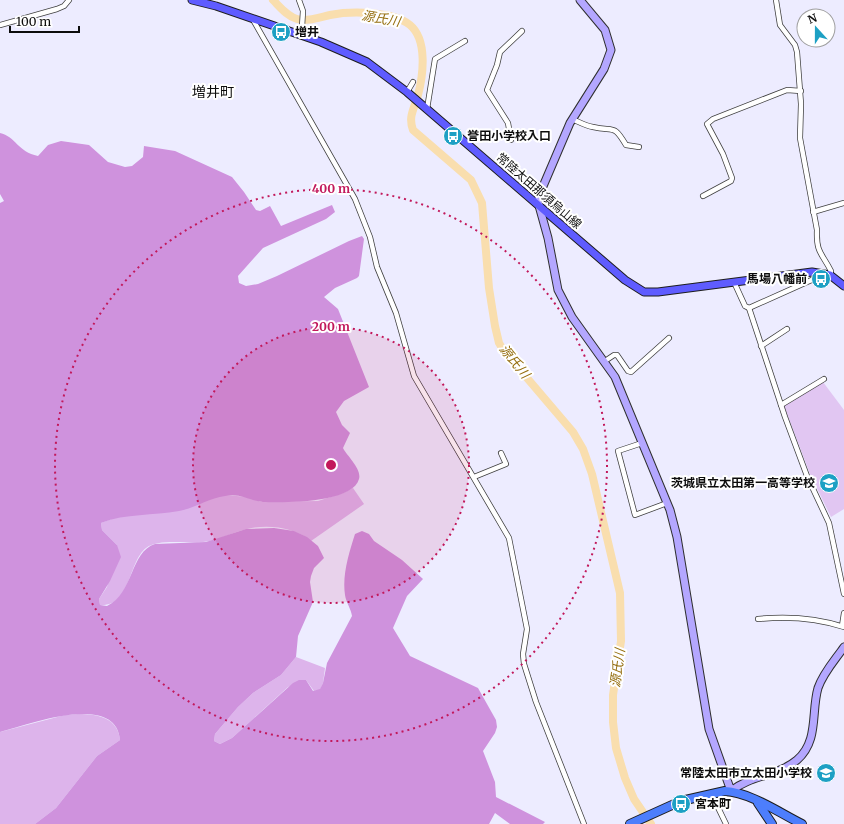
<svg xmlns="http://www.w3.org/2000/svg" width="844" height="824" font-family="Merriweather,'Noto Sans JP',serif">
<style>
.green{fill:#ddb4eb}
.forest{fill:#cf92dd}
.pitch{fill:#e1c6f2}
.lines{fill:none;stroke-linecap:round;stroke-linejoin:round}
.river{stroke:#f9deae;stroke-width:8}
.street-casing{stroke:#3f3f3f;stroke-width:6}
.secondary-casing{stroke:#2e2e2e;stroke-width:9}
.primary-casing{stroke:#1d1d1d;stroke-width:9}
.highway-casing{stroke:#1d1d1d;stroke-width:10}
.street{stroke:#fff;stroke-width:4.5}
.secondary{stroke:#b4a7ff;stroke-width:7}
.primary{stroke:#5f5cff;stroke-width:7}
.highway{stroke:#4d7efc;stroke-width:8}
.ring{fill:none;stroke:#c2185b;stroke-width:2;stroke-dasharray:2 4}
.labels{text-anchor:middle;stroke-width:4;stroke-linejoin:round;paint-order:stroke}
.poi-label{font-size:12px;font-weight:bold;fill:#0c0c0c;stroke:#fff;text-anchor:start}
.street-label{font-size:12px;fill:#0c0c0c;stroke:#fff}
.water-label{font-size:13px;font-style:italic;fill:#956e0f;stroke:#fff}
.quarter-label{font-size:14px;fill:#0c0c0c;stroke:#fff}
.centre{fill:#c2185b;stroke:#fff;stroke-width:2}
.ring-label{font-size:12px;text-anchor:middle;font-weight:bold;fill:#c2185b;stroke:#fff;stroke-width:4;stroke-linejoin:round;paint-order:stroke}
</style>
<rect width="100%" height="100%" fill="#edecff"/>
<g class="green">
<path d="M353 488 364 504 311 541C295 527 267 524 247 529 232 532 218 541 203 542 189 544 158 538 146 548 128 562 131 607 100 605L99 599 107 587 117 545 102 530 101 523 114 518 225 495 248 497 261 502 318 501 343 493Z"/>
<polygon points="296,657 325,668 323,683 320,690 314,691 306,680 288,687 232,738 220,744 214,741 215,734 238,707 253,693 281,675"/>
<path d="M79 714C98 714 118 718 120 740L97 756 56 808 35 824H0V732L65 715Z"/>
</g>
<path class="forest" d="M0 133C15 136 18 152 38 156L48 145 61 141 89 145 108 162 125 167 132 166 143 157 144 146 175 151 232 177 244 192 256 210 260 211 270 206 281 226 332 205 335 212 326 219 263 248 238 276 239 283 246 286 258 284 277 276 349 241 362 236 364 239 359 276 357 278 335 288 324 297 338 309 369 387 344 401 336 412 342 425 350 433 343 448C347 456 362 469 359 479 353 503 283 503 263 502 250 501 241 493 225 496 209 498 195 508 179 511 153 516 126 513 101 523L102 530 117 545 121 557 110 581 99 599 100 605 107 606C134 593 130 552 155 544L206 542 246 529 274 528 294 531 307 537 318 546 324 558 314 568 311 576 310 582 313 602 298 636 296 657 281 675 253 693 238 707 215 734 214 741 220 744 232 738 293 683 299 680H306L313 691 320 689 323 683 327 663 352 616C351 609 346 602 345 595 342 575 349 553 355 534L362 531 369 534 374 541 402 560 423 579 407 596 393 628 410 656 478 688 496 720 497 727 495 733 483 751 495 782 496 797 545 822 543 824H510L495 813 489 824H35L56 808 97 756 120 740C116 691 27 725 0 732V203L4 201 0 194Z"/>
<polygon class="pitch" points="823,382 844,410 844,509 831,517 810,474 784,406"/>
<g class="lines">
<path class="river" d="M273 0C280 7 287 16 297 19 307 22 320 17 330 15 351 11 393 11 410 25 428 40 423 76 418 95 414 110 408 116 413 130L471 180 482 203 489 288 495 326 499 343 504 351 573 432 583 449 592 474 620 593 621 641 613 695V722L616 748 625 778 634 799 651 824"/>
<defs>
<g id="street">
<polyline points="299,0 303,11 302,27 310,38"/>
<path d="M776 0 780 25 795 45 797 52 801 104 800 138 817 230C816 253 822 253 831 271L830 275"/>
<polyline points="252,18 355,199 370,237 377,267 396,313 414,376 509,538 527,629 523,654 524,664 536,702 584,824"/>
<polyline points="0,25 57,9 64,6 69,0"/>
<polyline points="407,92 413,82"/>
<polyline points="427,109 435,59 465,41"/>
<path d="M572 119C579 122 586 126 593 127 614 132 613 123 626 145L639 147"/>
<polyline points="511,140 508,123 487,90 497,65 500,52 522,31"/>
<polyline points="703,196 731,181 732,178 723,154 707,124 713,119 787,90 801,91"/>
<polyline points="813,212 844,203"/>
<polyline points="734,282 745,306 749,308 825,274"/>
<polyline points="749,308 785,417 807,476 829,523 844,594"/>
<polyline points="761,346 787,329"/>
<polyline points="605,361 614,355 617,355 628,371 631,372 669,338"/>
<polyline points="781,405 824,379"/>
<polyline points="642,443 618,451 635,515 667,503"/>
<polyline points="474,477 506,464 501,453"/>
<path d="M758 619C788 616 816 618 844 627"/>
<polyline points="842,626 844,613"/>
<polyline points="711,793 726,824"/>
</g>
<path id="secondary" d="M580 0 605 30 611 50 604 69 570 123 541 191 538 202 548 238 558 290 572 317 615 377 670 510 677 537 709 729 731 791C751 775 778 776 797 760 819 741 811 712 818 688 823 673 835 660 844 647"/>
<polyline id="primary" points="192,0 216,6 321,42 367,62 407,92 625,280 644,292 658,292 812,272 830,275 844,286"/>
<g id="highway">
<polyline points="758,803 772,824"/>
<path d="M630 824 681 801 725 791C749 792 780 813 802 824"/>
</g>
</defs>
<use href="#street" class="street-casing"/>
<use href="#secondary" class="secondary-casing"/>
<use href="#primary" class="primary-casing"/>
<use href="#highway" class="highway-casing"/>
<use href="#street" class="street"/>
<use href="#secondary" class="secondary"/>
<use href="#primary" class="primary"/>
<use href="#highway" class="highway"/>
</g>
<circle cx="331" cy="465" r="138" fill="#c2185b" fill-opacity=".12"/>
<g class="ring">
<circle cx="331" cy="465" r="138"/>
<circle cx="331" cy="465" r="276"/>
</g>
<defs>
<symbol id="bus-disc" viewBox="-11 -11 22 22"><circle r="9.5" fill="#1da0c4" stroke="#fff"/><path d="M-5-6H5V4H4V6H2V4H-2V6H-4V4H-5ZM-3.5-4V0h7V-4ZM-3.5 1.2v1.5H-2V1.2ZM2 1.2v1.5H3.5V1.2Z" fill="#fff"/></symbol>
<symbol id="school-disc" viewBox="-11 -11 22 22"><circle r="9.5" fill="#1da0c4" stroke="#fff"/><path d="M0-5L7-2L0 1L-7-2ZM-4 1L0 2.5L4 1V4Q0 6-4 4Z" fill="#fff"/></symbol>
</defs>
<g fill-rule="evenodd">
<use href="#bus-disc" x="270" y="21" width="22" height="22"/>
<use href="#bus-disc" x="442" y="125" width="22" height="22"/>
<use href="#bus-disc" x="810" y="268" width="22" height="22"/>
<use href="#school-disc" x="818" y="472" width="22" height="22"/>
<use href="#school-disc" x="815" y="762" width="22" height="22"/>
<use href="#bus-disc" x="670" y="793" width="22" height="22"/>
</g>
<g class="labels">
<g class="poi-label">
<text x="295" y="36">増井</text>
<text x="467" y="140">誉田小学校入口</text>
<text x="807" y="283" text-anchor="end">馬場八幡前</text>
<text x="815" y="487" text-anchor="end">茨城県立太田第一高等学校</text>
<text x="812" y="777" text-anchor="end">常陸太田市立太田小学校</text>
<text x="695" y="808">宮本町</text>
</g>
<g class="street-label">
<text transform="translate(539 191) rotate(41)" y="4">常陸太田那須烏山線</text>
</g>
<g class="water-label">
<text transform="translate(381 18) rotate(10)" y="5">源氏川</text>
<text transform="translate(515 361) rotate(51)" y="5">源氏川</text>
<text transform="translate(617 668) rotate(-82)" y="5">源氏川</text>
</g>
<g class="quarter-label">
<text x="213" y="97">増井町</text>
</g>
</g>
<circle cx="331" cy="465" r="6" class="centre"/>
<g class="ring-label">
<text x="331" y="193">400 m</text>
<text x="331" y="331">200 m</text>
</g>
<g transform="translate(816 28) rotate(339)"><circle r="19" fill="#ffffff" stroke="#9e9e9e"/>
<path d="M0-3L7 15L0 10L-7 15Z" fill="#1da0c4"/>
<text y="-6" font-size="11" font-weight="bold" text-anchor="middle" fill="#0c0c0c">N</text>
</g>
<path d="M10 26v6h69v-6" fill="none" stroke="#0c0c0c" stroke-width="2"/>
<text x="16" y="26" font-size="12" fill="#0c0c0c" stroke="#ffffff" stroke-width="3" paint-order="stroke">100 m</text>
</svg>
